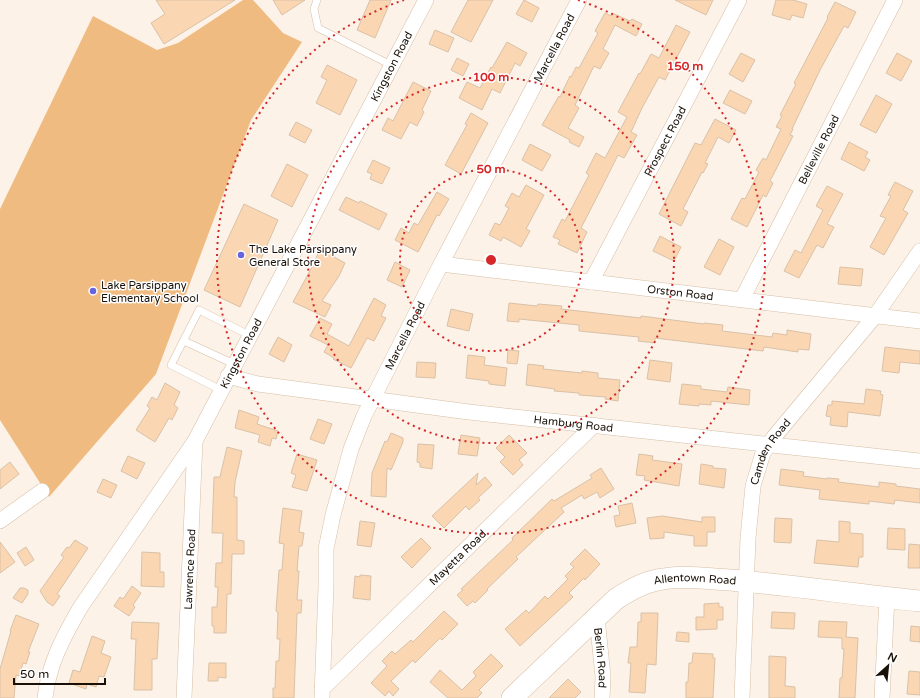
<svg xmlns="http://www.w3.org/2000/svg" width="920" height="698" font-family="'Varela Round',sans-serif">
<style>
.green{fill:#f0bb80}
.building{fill:#fad7b2;stroke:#d9c1a8}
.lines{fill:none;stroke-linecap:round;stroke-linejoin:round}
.lane-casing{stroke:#d7bfa6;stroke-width:8}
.street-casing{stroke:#d7bfa6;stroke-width:16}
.secondary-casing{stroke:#d7bfa6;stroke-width:22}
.lane{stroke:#fff;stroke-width:7}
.street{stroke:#fff;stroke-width:15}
.secondary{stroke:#fff;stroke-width:21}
.ring{fill:none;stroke:#d62828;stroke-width:2;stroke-dasharray:2 4}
.poi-dot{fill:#6764de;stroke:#fff;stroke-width:1.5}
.labels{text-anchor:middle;stroke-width:3;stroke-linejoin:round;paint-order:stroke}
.street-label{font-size:11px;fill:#191108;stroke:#fff}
.poi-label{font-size:11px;fill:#191108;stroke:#fff;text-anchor:start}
.centre{fill:#d62828;stroke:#fff;stroke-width:2}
.ring-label{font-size:12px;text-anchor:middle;font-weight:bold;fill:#d62828;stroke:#fff;stroke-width:3;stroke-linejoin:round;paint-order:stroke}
</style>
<rect width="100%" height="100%" fill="#fcf2e8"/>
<polygon class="green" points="243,0 253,0 283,33 302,42 251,120 156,374 49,497 0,420 0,209 93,16 157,50 178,43"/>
<g class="building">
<polygon points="156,0 235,0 164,44 151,23 165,14"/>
<polygon points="273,0 305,0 282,15"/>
<polygon points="370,0 391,0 375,38 357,30"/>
<polygon points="468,0 493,0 471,42 451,32"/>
<polygon points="524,0 539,8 532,22 516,14"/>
<polygon points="675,0 713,0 706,15"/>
<polygon points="776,0 793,0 807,4 803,18 792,15 790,20 772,15"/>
<polygon points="835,2 856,12 848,28 844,26 820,70 792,129 793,129 790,135 793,136 770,181 773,183 766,197 763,195 747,227 731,219 742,198 745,199 759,172 756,170 763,158 766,160 781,129 776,127 782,116 780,115 796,84 794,83 828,18 827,17"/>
<polygon points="605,13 611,16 612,13 630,21 632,19 642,24 636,36 615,25 603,49 609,53 600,69 594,66 575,105 579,108 568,128 584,137 579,147 569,142 570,140 542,125 559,96 560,97 570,76 571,77 576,67 579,68 598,33 595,31"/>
<polygon points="676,25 690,32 665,80 659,77 642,108 631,132 637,135 624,158 618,155 599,193 581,228 587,232 577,253 558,244 560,240 553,237 562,219 565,221 589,175 586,173 596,153 605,158 627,117 618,112 639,73 640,74 651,54 659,58"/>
<polygon points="435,30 454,38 448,52 429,44"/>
<polygon points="507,42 527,53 520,66 515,63 500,93 492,89 482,110 459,98 467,82 480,88 491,67 492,68"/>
<polygon points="741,53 755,60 743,82 729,74"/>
<polygon points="897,53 912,61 901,81 886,73"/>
<polygon points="457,58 469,64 463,76 451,70"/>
<polygon points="327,65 357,80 340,115 316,103 327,80 321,77"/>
<polygon points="413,82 431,91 422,110 424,112 417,126 410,122 401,139 382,130 388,118 393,121"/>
<polygon points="730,90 752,101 745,114 723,103"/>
<polygon points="876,95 892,104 876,133 860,125"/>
<polygon points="471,113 488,123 461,174 445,165 467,125 465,124"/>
<polygon points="715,119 736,130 729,143 718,137 705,163 708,164 703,173 702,172 683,209 688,212 681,226 659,214 695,143 701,145"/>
<polygon points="296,122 312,130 305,143 289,135"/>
<polygon points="849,142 868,152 865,157 870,160 864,171 841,159"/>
<polygon points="530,144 551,155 542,171 522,160"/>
<polygon points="373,160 390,168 382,184 370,179 372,174 367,172"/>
<polygon points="287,164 308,175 292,207 271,196"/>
<polygon points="895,182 913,191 903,210 908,213 884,255 870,247 886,218 880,216 891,196 888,195"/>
<polygon points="526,185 544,195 526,229 530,231 521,247 503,237 501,241 489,235 495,223 500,225 509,208 505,206 512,193 519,197"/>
<polygon points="827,186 843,194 827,224 834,227 823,248 817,245 799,278 784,271 795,250 801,253 823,210 816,206"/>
<polygon points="437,192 449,199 439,216 437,215 418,252 395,240 401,228 409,233 414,223 418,225"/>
<polygon points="346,197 359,203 360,201 387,214 379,230 339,210"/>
<polygon points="244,204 278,220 240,307 204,290"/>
<polygon points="660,236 681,247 674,261 653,251"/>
<polygon points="719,239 734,247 720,275 704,267"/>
<polygon points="321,247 335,254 334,257 345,263 339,276 322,301 331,305 325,317 293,302 312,267"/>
<polygon points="395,262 410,270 402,287 387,280"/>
<polygon points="840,267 863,269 861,286 838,284"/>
<polygon points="374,298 386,305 381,316 386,318 374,341 367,338 351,368 333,359 334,358 324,352 328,345 310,336 320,318 332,324 327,334 349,346"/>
<polygon points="509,303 537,306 538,304 562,306 561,309 641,318 641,316 704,324 704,323 723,325 722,331 772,337 773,333 787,335 787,330 811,334 809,350 798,349 798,352 764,347 763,351 655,338 655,343 638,341 639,337 579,331 579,325 519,319 519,322 507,321"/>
<polygon points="451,309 473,314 469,331 447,326"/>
<polygon points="278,337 292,345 284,362 269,354"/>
<polygon points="885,347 920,351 920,364 900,362 899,373 882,371"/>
<polygon points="508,350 519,351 517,364 507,363"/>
<polygon points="468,355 485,357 484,365 507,368 505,386 489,384 489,381 466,378"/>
<polygon points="650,360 672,363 670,382 647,379"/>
<polygon points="417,362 436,363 435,378 416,377"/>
<polygon points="528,364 544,366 543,369 582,373 582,371 598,373 598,378 620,380 618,401 605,399 606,397 579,395 579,393 554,391 555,389 526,385"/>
<polygon points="165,383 180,392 174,405 178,408 172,420 169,418 155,442 136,430 150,408 147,406 152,397 157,400"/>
<polygon points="682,384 701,386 701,389 727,392 728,387 750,390 749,405 711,401 711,405 699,404 699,406 679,404"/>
<polygon points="866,389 881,391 880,394 883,395 880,416 848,412 847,427 830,425 831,417 826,416 828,405 832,405 832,401 864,404"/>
<polygon points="239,410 259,417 257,424 278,431 276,439 272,438 270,446 258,442 260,435 235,428"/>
<polygon points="318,419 332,424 324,444 310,439"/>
<polygon points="391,433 403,438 403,442 391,470 387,468 386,497 371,496 372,473 385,441 387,442"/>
<polygon points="461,435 480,438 477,456 458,454"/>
<polygon points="509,435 527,453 519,460 523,465 513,475 500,462 505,457 496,448"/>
<polygon points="418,444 434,445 432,469 420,467 420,463 417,462"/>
<polygon points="227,447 242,451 235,482 234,497 237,497 237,540 244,541 244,554 232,554 231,594 227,594 226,633 214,633 214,626 212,626 212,607 217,607 218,587 215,587 216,563 222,563 223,533 212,533 214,477 220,477"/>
<polygon points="297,454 317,460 307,491 292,487 296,475 291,473"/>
<polygon points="639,454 653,456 652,460 682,464 679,486 644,480 645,476 636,475"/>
<polygon points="128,456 145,463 137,479 121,471"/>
<polygon points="10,462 19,474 0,489 0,470"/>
<polygon points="701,464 713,466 713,468 726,469 724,488 699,484"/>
<polygon points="601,468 614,489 600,498 597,492 584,499 582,495 561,508 564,512 516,557 518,559 487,589 488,590 475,603 473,601 467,606 457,595 463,590 461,589 513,540 512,538 552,499 554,501 592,478 590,475"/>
<polygon points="781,469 804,472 803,476 827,479 827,478 839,479 838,482 879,487 879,482 896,484 896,486 920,489 920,503 895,500 894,504 869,501 869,504 819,499 820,490 779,485"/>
<polygon points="478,473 476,485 485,477 492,485 478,498 480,500 469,510 466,506 444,528 432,516"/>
<polygon points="103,479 117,485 111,498 97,492"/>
<polygon points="632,503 636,523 616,527 614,516 620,515 618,506"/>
<polygon points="283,508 302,511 299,532 304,533 302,546 299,546 297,571 299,571 297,600 302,600 301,613 297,613 294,698 273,698 273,688 275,688 276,661 279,661 280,639 277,639 278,612 276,611 279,570 282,570 284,544 279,543"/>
<polygon points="662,516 702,522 702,517 715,517 715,532 707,532 707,546 694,546 694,536 664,532 664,538 650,539 647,518"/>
<polygon points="775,518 792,519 791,543 774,542"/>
<polygon points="360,521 375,523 371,547 357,545"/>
<polygon points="839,521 850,522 850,533 863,534 863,557 859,557 858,567 814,563 817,540 839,542"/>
<polygon points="888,528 905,529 905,550 887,549"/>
<polygon points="421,538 431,548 412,568 401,557"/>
<polygon points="75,540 88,548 57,594 60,596 53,606 47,602 40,591 64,557 61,555 67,547 69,548"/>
<polygon points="0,542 15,562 0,573"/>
<polygon points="909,544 920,545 920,568 908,568"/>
<polygon points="26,547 34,560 25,566 17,553"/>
<polygon points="585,549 600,564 585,580 584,578 569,593 573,597 520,646 505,629 526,610 529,613 545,596 548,599 568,579 565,576 574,567 570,564"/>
<polygon points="142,552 160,553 160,572 164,572 164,587 141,586"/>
<polygon points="360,575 371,576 370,600 353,598 355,576 360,577"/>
<polygon points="132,586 141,593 133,605 135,607 129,616 114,606 120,597 123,599"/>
<polygon points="20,588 24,588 28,590 28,594 22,603 13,598"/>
<polygon points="719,603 719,607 723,607 723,620 717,620 717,629 696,630 696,617 704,617 704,604"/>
<polygon points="444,611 458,624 442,640 440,638 415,663 413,660 391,681 399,689 393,696 389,691 385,696 371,683 387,666 382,661 392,651 395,654 411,640 413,642"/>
<polygon points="772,612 795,613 794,629 771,628"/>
<polygon points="641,613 658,613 656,665 647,664 645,693 629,692 631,663 628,663 630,647 637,647 638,622 641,622"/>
<polygon points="16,615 39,624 28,652 30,652 26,664 23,663 19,676 16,675 14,698 0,698 0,669 11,631 10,631"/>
<polygon points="819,621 847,622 846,637 858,638 855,698 839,698 840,678 842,678 844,649 842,649 842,638 818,637"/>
<polygon points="132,622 159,623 157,659 152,659 152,690 134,690 136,639 131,639"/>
<polygon points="911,626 920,627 920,642 910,641"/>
<polygon points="677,632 689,633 689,642 676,641"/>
<polygon points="92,636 105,641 101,653 111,657 104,677 99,676 96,687 87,684 86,689 69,683 73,670 80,672"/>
<polygon points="693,653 713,654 713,658 715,658 713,698 686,698 686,682 688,682 689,663 692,663"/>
<polygon points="491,654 503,666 479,690 482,693 477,698 448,698 430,682 440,670 462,690 476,676 473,672"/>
<polygon points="769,656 786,657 785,686 795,687 795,698 769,698"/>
<polygon points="209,663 226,663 226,678 218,677 218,681 208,681"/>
<polygon points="909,671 920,672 920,695 907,694"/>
<polygon points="568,679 581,692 575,698 549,698"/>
</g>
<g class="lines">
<defs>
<g id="lane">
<polyline points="317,0 314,9 318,28 391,65"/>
<polyline points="184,341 234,364"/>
<polyline points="221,390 171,365 199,310 249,335"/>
</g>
<g id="street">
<path id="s1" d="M441 264 920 321"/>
<path id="s2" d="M591 282 739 0"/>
<path id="s3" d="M742 299 895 0"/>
<path id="s4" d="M228 376 258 384 469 412 920 461"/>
<polyline points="0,521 42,491"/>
<path id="s5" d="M597 617 603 677 602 698"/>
<path id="s6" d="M322 689 594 425"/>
<path id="s7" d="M45 698C49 663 63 638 80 608L195 441 426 0"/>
<path id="s8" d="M184 698 195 441"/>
<path id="s9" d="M322 698 326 586V549L333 515 351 449 364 416 441 264 579 0"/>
<path id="s10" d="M742 698 748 538 753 486 763 453 774 437 875 316 920 251"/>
<polyline points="882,698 887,597"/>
</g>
<g id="secondary">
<path id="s11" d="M512 698 616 599C631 589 646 581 663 579 685 575 708 579 730 580 793 585 857 595 920 601"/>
</g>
</defs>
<use href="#lane" class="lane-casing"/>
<use href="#street" class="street-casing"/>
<use href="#secondary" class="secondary-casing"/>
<use href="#lane" class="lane"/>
<use href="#street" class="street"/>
<use href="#secondary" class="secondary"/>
</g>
<g class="ring">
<circle cx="491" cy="260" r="91"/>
<circle cx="491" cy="260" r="183"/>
<path d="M578 0A274 274 0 1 1 404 0"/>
</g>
<g class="poi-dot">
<circle cx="241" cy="255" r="4"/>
<circle cx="93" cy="291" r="4"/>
</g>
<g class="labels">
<g class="street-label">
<text dy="4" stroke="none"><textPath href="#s9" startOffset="702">Marcella Road</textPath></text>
<text dy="4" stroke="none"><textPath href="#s7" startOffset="723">Kingston Road</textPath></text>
<text dy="4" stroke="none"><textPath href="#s2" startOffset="159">Prospect Road</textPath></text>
<text dy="4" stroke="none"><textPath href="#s3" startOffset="168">Belleville Road</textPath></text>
<text dy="4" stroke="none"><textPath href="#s1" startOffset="241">Orston Road</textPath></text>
<text dy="4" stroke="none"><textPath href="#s9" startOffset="378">Marcella Road</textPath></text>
<text dy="4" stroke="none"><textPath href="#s7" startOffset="399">Kingston Road</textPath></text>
<text dy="4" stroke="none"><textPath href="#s4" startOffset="349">Hamburg Road</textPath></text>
<text dy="4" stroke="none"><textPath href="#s10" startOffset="251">Camden Road</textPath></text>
<text dy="4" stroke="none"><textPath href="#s6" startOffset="189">Mayetta Road</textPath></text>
<text dy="4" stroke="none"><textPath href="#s8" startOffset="129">Lawrence Road</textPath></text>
<text dy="4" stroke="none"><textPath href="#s11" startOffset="227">Allentown Road</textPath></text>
<text dy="4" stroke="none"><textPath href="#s5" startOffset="41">Berlin Road</textPath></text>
</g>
<g class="poi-label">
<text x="249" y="253">The Lake Parsippany<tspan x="249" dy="13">General Store</tspan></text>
<text x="101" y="289">Lake Parsippany<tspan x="101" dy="13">Elementary School</tspan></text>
</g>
</g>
<circle cx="491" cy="260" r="6" class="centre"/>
<g class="ring-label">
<text x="685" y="70">150 m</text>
<text x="491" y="81">100 m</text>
<text x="491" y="173">50 m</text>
</g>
<g transform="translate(888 666) rotate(27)" stroke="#ffffff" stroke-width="3" paint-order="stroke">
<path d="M0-3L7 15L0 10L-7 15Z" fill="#191108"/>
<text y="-6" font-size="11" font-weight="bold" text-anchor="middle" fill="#191108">N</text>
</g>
<path d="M14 678v6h91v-6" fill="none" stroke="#191108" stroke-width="2"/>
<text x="20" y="678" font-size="12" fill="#191108" stroke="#ffffff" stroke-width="3" paint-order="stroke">50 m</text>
</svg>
